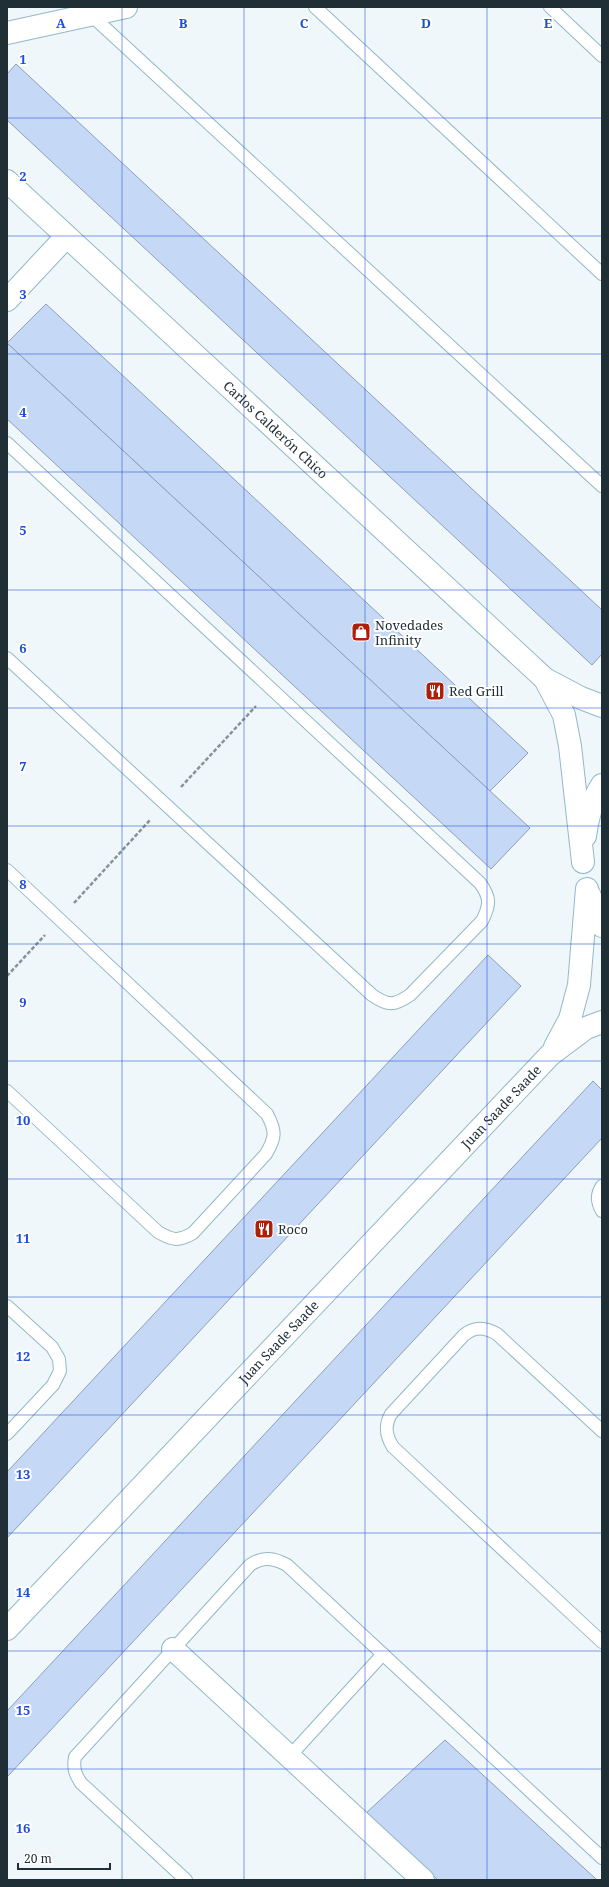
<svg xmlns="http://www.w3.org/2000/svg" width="609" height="1887" font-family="'Noto Serif',serif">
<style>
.building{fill:#c5d9f6;stroke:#8b9eba}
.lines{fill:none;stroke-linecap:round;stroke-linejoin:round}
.service-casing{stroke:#92b8c8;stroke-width:14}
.minor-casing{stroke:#92b8c8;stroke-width:24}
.path{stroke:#889398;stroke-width:2.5;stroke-dasharray:4 2;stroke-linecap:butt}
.service{stroke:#fff;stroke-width:12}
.minor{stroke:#fff;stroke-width:22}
.grid{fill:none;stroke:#1d4ed8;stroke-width:1;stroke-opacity:0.55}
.labels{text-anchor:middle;stroke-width:4;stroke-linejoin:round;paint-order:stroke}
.street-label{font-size:13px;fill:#202f36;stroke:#fff}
.poi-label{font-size:13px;fill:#202f36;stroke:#fff;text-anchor:start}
.grid-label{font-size:13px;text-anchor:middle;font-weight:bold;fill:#1d4ed8;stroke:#fff;stroke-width:4;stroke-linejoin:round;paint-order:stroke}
</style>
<rect width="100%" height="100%" fill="#eff7fa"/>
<g class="building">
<polygon points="16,64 602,610 602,654 592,665 7,120 7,74"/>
<polygon points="46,304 528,753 490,791 7,343"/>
<polygon points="7,343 530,828 491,869 7,419"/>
<polygon points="488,955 521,986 7,1538 7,1472"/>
<polygon points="593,1081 602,1090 602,1138 7,1777 7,1711"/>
<polygon points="445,1740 597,1880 438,1880 365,1814"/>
</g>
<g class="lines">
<defs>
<g id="service">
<polyline points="315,7 602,274"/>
<polyline points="550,7 602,56"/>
<polyline points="91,15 602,486"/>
<path d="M7 443 480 883C491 898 490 905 482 921L410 995C394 1006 388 1006 372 995L7 658"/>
<path d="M7 870 267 1114C276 1131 276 1137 266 1154L193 1233C178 1242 172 1240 158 1232L7 1091"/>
<path d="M602 1186C596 1195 597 1202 602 1211"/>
<polyline points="7,1306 52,1347 59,1359 60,1371 53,1385 7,1434"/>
<path d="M602 1431 497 1334C485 1327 475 1326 464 1335L391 1414C384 1426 386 1436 393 1447L602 1642"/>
<polyline points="289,1757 383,1654"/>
<path d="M186 1880 81 1783C75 1774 73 1768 75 1757L250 1565C263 1556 274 1558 287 1565L602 1858"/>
</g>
<g id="minor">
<polyline points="7,33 126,7"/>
<path id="s1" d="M7 181 545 679 581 698 602 706"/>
<polyline points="7,300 66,237"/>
<polyline points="545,679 564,715 570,746 583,862"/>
<path d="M585 836C587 819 593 799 602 785"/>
<polyline points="589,894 602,926"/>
<polyline points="555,1047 570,1019 579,985 587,889"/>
<path id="s2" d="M7 1629 550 1055 586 1028 602 1022"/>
<polyline points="173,1649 423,1880"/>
</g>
</defs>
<use href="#service" class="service-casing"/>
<use href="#minor" class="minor-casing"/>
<g class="path">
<polyline points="181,787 256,706"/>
<polyline points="74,903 150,820"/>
<polyline points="7,976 45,935"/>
</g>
<use href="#service" class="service"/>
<use href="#minor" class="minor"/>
</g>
<path class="grid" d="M122 7V1880M244 7V1880M365 7V1880M487 7V1880M7 118H602M7 236H602M7 354H602M7 472H602M7 590H602M7 708H602M7 826H602M7 944H602M7 1061H602M7 1179H602M7 1297H602M7 1415H602M7 1533H602M7 1651H602M7 1769H602"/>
<defs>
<symbol id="shop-square" viewBox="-11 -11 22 22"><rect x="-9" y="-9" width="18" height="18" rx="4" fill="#ad1f0b" stroke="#fff"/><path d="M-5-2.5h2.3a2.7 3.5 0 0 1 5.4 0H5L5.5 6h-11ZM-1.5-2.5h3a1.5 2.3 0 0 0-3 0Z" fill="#fff"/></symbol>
<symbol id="restaurant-square" viewBox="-11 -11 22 22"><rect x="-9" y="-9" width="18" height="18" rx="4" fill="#ad1f0b" stroke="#fff"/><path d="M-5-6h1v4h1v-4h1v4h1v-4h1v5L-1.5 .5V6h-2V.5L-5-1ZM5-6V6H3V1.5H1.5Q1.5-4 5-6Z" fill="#fff"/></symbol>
</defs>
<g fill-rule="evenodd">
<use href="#shop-square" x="350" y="621" width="22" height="22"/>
<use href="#restaurant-square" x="424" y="680" width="22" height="22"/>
<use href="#restaurant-square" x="253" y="1218" width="22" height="22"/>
</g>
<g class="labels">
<g class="street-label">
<text dy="5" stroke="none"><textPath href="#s1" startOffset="366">Carlos Calderón Chico</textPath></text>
<text dy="5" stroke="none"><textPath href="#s2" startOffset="719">Juan Saade Saade</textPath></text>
<text dy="5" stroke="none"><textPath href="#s2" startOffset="395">Juan Saade Saade</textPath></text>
</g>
<g class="poi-label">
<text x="375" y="630">Novedades<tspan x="375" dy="15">Infinity</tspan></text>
<text x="449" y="696">Red Grill</text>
<text x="278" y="1234">Roco</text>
</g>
</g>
<g class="grid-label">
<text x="61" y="28">A</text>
<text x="183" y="28">B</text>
<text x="304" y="28">C</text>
<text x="426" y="28">D</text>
<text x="548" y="28">E</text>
<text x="23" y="64">1</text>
<text x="23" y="181">2</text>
<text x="23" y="299">3</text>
<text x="23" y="417">4</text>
<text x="23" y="535">5</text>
<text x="23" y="653">6</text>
<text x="23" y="771">7</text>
<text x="23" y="889">8</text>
<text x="23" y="1007">9</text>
<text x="23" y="1125">10</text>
<text x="23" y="1243">11</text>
<text x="23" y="1361">12</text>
<text x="23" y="1479">13</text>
<text x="23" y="1597">14</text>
<text x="23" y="1715">15</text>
<text x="23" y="1833">16</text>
</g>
<rect width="609" height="1887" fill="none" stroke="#202f36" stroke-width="16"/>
<path d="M18 1863v6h92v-6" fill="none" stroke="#202f36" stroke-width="2"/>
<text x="24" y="1863" font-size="12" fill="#202f36" stroke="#ffffff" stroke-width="3" paint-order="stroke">20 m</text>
</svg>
